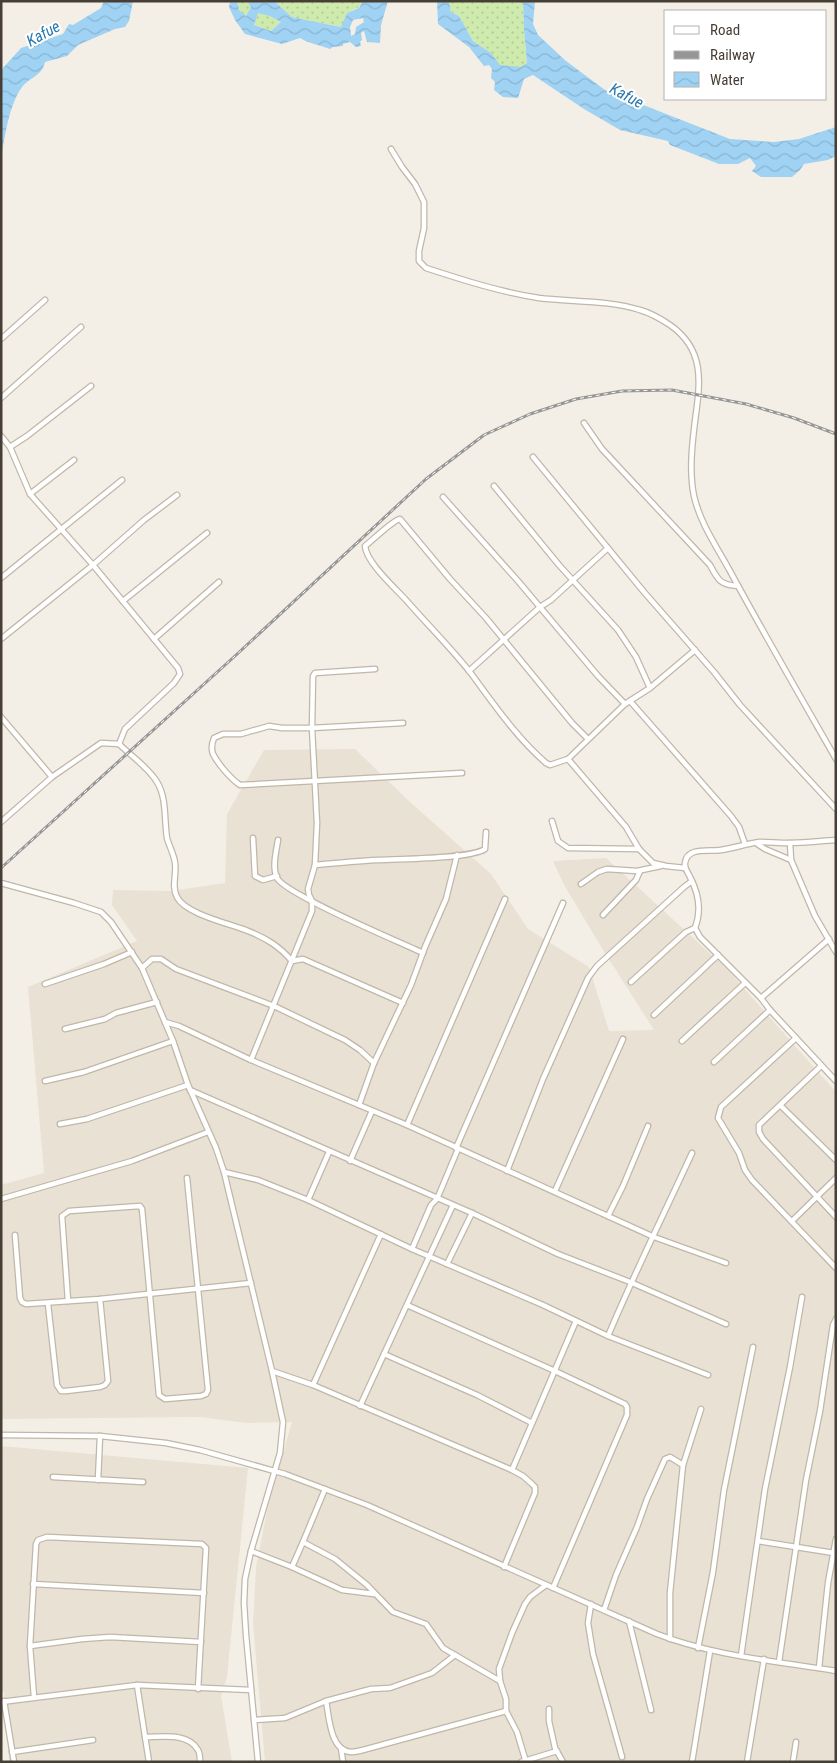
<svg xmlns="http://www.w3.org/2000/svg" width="837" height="1763" font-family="'Roboto Condensed',sans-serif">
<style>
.residential{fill:#e8e1d4}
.grass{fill:url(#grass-dots)}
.water{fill:url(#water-waves);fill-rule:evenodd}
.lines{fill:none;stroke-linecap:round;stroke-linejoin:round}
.minor-casing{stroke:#c0b7a8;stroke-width:7}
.minor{stroke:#fff;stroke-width:4.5}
.rail-casing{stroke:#969696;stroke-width:3}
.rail{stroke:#fff;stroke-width:1;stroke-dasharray:4;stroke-linecap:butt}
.labels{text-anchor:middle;stroke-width:4;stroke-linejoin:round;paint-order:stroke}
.water-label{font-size:16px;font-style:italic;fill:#2879af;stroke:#fff}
</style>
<defs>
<pattern id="grass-dots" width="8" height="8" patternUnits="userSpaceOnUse" patternTransform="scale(1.25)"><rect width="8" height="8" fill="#cfeaad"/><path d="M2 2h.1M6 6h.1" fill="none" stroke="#b3ca95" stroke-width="1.8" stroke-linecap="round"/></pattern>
<pattern id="water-waves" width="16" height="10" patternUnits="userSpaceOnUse" patternTransform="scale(1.25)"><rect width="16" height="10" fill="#9fd2f3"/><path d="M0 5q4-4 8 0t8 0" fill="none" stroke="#8ab5d1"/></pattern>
</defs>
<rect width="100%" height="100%" fill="#f4efe6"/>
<g class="residential">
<polygon points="355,749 410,802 491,874 528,929 589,967 609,1031 654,1030 605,953 564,885 553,861 606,858 727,969 836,1092 836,1762 265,1762 253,1624 256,1567 269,1501 292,1422 246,1423 200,1417 1,1419 1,1185 44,1173 28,987 137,941 112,905 113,890 171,891 225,883 227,814 264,750"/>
<polygon points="1,1446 248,1468 227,1677 221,1696 232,1762 9,1762 4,1692 1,1692"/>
</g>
<g class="grass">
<polygon points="237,1 247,1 251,7 246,17 239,10"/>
<polygon points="274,1 363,1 359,7 347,13 342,27 292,17"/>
<polygon points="449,1 523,1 524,30 527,63 521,68 499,65 491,53 473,41 459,16 451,12"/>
<polygon points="258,12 270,16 281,22 271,31 254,25"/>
</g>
<g class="water">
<path d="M104 1H133L129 21 125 27 115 29 78 45 67 56 45 62C42 76 30 77 22 87 9 105 5 136 1 158V71L3 68 21 48 63 34 69 24 73 25 101 8Z"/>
<path d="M230 1H237L239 10 246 16 251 7 247 1H274L292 17 341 27 347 13 359 8 363 1H388L381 25 380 43 367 42 364 31 361 33 362 40 360 42 361 46 356 47 350 42 343 44V46L333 47 330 49C320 45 310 44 300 38L282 44 245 34 235 20 229 7ZM258 13 270 16 281 22 271 31 254 25ZM363 18 364 22 356 27 355 34 351 36 350 27 353 20Z"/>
<polygon points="437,1 449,1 451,12 459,16 473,41 491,53 500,65 521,67 527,63 524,30 523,1 535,1 533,24 538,35 566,61 605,90 730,139 774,142 799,139 836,127 836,156 828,160 804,164 800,170 792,177 761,177 752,171 756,166 750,158 738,164 719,164 670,145 668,141 620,130 584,109 533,75 524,79 518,98 503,97 494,90 495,82 491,78 492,69 489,65 484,66 469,47 438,24"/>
</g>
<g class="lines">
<defs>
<g id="minor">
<path d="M391 149 402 167 415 184 424 202V228L419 251V261L426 268C463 280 500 292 539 298 571 302 609 300 640 310 651 313 661 319 670 325 706 350 700 384 695 421 692 445 689 472 694 496 700 523 717 547 730 571 764 634 800 696 836 759"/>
<polyline points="1,339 45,300"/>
<polyline points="1,398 81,327"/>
<path d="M584 423 602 449 710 565C718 580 720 585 738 586"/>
<polyline points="1,436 10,447 30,494 93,565 1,639"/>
<polyline points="10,447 27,436 91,386"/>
<polyline points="533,457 644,592 714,672 740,705 836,809"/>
<polyline points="494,486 559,565 618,630 636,657 650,688"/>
<polyline points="30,494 74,460"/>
<polyline points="443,497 518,581 598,676 625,704 650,688 695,650"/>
<polyline points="1,578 122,480"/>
<polyline points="123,601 207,533"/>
<polyline points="154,639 219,582"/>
<path d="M375 669 315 673 313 676 312 728H282L269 726 241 734H223L214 738C212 743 211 749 213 754 218 764 231 779 240 785L462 773"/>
<polyline points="469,671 540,607 551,600 608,548"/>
<polyline points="630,701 731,816 739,827 745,844"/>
<polyline points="1,717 52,777 1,822"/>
<path d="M588 739 572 723 486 618 450 579 400 519C393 520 373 540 365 546 366 562 395 588 406 600 427 624 450 647 470 672 493 703 516 737 546 763L550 765 568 759 625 704"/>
<path d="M119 744C131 756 148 767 157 782 167 798 164 820 167 838 169 846 174 854 175 863 177 874 171 886 177 897 185 914 231 924 248 931 266 938 279 946 292 961L303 959 403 1003"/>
<polyline points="568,759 626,827 639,849 653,863 666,866 685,868"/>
<polyline points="52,777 101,743 119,744 125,729 174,683 180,674 178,668 93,565 144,520 177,495"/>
<polyline points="552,821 558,841 568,848 639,849"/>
<polyline points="253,838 255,876 263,880 277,876"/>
<path d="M278 840C276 852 272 867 277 878 285 894 400 942 423 953"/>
<path d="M836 840C820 841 805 843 790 843 779 843 769 842 759 842 746 844 734 848 721 850 710 852 687 846 685 863 684 869 688 872 690 877 699 894 702 910 695 928L700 937 761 998 770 1010 836 1081"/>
<polyline points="756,843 765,849 791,860"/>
<polyline points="790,843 791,860 815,916 836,952"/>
<path d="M315 865C336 863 357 861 377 860 398 859 470 859 485 849L486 832"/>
<polyline points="1,883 74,903 101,912 111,922 142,968 173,1041 188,1085 216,1148 224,1172 272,1371 283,1422 280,1453 251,1551 245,1579 244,1603 246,1635 258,1762"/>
<polyline points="581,884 598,872 607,869 637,871 661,866"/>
<polyline points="603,915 636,880 640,871"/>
<polyline points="142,968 152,959 161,959 176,969 274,1006 345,1040 360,1050 374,1063"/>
<polyline points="631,982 686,932 695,928"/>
<polyline points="45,984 104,964 132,952"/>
<polyline points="761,998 829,939"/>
<polyline points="654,1015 718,955"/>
<polyline points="165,1022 179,1026 251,1060 407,1125 654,1237 726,1263"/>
<polyline points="65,1029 105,1019 116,1013 157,1002"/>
<polyline points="796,1038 721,1107 718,1118 739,1153 745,1170 752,1180 836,1268"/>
<polyline points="682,1041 745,983"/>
<polyline points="251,1060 312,911 312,901 309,895 308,889 315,865 317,823 312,728 403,723"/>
<polyline points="714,1062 770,1010"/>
<polyline points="821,1066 759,1125 759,1132 763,1139 836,1217"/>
<polyline points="45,1081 84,1072 173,1041"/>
<polyline points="190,1090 472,1213 558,1254 630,1282 726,1324"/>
<polyline points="359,1105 374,1063 411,985 425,947 446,899 457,855"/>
<polyline points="781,1106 836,1160"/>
<polyline points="60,1124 87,1119 188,1085"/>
<polyline points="407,1125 505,899"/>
<polyline points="456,1148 563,903"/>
<polyline points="350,1161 372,1111"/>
<polyline points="507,1171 543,1079 588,978 597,966 684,887 692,881"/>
<polyline points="224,1172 258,1180 308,1200 412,1249 543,1305 608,1336 708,1375"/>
<polyline points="555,1191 623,1039"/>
<polyline points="1,1199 132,1161 208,1132"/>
<polyline points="308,1200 329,1152"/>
<polyline points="608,1216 623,1186 648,1126"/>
<polyline points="792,1221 836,1178"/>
<polyline points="15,1235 20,1298 22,1302 26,1304 100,1299 251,1283"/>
<polyline points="412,1249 431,1205 437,1199 458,1149"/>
<polyline points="447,1264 472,1213"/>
<polyline points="68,1301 62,1216 69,1211 140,1206 142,1209 159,1395 165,1399 201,1396 206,1394 208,1390 187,1178"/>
<polyline points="48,1304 57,1385 61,1391 66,1391 100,1387 105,1385 108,1381 100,1299"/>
<polyline points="407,1305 555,1371 625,1404 627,1407 627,1415 553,1588"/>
<path d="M608 1336C634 1274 664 1214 692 1153"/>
<polyline points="384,1354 477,1395 532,1423"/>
<polyline points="272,1371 313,1385 512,1470 523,1476 532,1484 535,1487 535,1493 504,1567"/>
<polyline points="313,1385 381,1234"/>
<polyline points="360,1406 453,1205"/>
<path d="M1 1435 100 1436 166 1443 200 1450 285 1474 367 1505 657 1634C714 1656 776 1661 836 1671"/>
<polyline points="512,1470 576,1321"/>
<polyline points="53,1477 143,1482"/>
<polyline points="98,1480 100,1436"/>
<polyline points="325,1489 303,1542 335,1559 367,1585 393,1612 426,1624 443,1648 455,1655"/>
<polyline points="758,1541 834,1553"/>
<polyline points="303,1542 292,1567 342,1590 374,1594"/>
<polyline points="251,1551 292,1567"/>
<polyline points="33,1584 204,1593"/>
<polyline points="591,1604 588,1623 593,1654 622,1757"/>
<polyline points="604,1610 616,1575 637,1527 647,1499 665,1459 670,1457 683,1465"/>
<polyline points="629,1621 651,1710"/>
<polyline points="670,1639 670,1593 683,1465 701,1409"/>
<polyline points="30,1646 82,1639 110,1637 201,1642"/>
<polyline points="698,1648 713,1572 724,1490 753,1347"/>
<polyline points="741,1656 765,1489 790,1367 802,1297"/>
<polyline points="779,1662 806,1480 820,1411 833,1325 836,1319"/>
<polyline points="819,1668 828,1583 836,1539"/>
<polyline points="137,1685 149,1762"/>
<polyline points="34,1697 30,1646 36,1544 38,1540 47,1537 202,1544 206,1548 198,1689"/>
<polyline points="4,1701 14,1762"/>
<path d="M326 1701C329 1716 330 1751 351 1752 354 1752 359 1751 363 1750L506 1711"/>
<polyline points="1,1702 137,1685 251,1690"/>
<polyline points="549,1709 549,1721 555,1748 563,1762"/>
<polyline points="254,1720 285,1718 326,1701 371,1689 390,1688 432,1673 455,1655 500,1681"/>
<path d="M145 1737C161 1737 188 1732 198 1750 200 1753 200 1758 200 1762"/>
<polyline points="341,1748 343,1762"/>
<polyline points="12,1752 93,1740"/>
<polyline points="521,1762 557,1751"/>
<polyline points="526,1762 517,1732 506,1711 506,1699 500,1681 499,1669 512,1633 525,1604 530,1597 546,1585"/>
<polyline points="692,1762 710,1651"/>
<polyline points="747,1762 764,1659"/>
<polyline points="793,1762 796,1742"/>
</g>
</defs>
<use href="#minor" class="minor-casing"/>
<use href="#minor" class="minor"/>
<defs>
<polyline id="rail" points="1,868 235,656 426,479 484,435 530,414 576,399 622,391 672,390 746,404 794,418 836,434"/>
</defs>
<use href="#rail" class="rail-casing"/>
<use href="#rail" class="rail"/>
</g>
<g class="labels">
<g class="water-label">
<text transform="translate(43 33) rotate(-29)" y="6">Kafue</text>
<text transform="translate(627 95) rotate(28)" y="6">Kafue</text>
</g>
</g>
<rect width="837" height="1763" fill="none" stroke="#473f35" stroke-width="5"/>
<rect x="664" y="10" width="162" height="90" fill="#ffffff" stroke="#b5b2ae"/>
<rect x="674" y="26" width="25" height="8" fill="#ffffff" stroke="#b5b2ae"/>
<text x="710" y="35" font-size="15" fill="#473f35">Road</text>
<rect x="674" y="51" width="25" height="8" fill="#969696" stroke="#b5b2ae"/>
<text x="710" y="60" font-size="15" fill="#473f35">Railway</text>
<rect x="674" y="72" width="25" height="15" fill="url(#water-waves)" stroke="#b5b2ae"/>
<text x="710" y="85" font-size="15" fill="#473f35">Water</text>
</svg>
